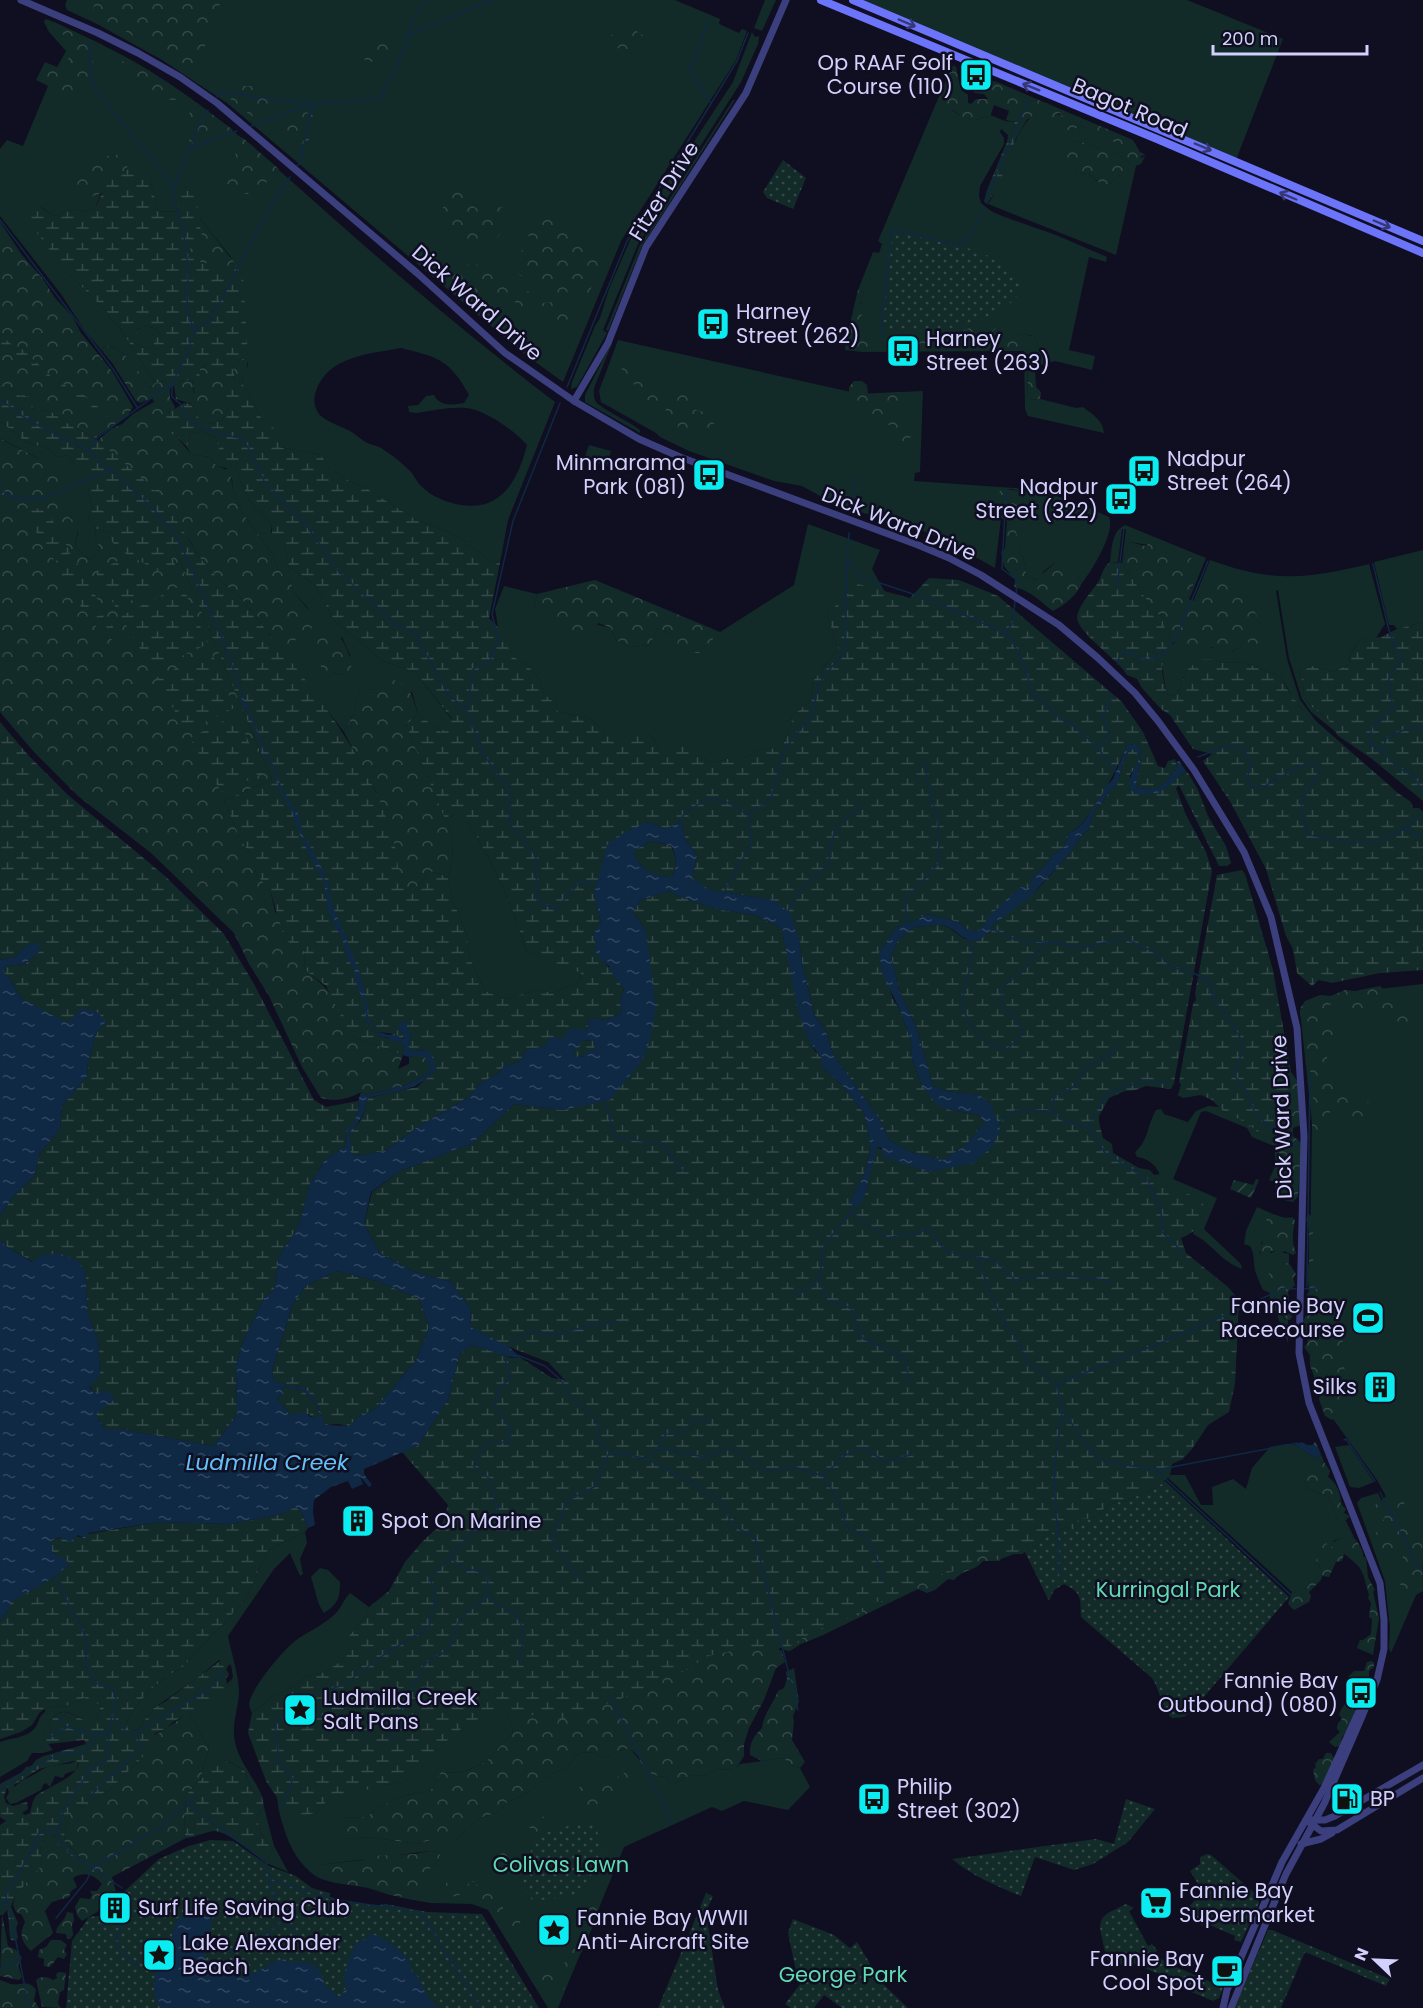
<svg xmlns="http://www.w3.org/2000/svg" width="1423" height="2008" font-family="Poppins,sans-serif">
<style>
.grass{fill:#122b28;fill-rule:evenodd}
.forest{fill:url(#forest-crowns)}
.wetland{fill:url(#wetland-marsh);fill-rule:evenodd}
.park{fill:url(#park-dots)}
.garden{fill:url(#garden-furrows)}
.water{fill:url(#water-ripples);fill-rule:evenodd}
.lines{fill:none;stroke-linecap:round;stroke-linejoin:round}
.stream{stroke:#0f2844;stroke-width:1.5}
.tertiary{stroke:#3b3f7e;stroke-width:7}
.secondary{stroke:#6c74f9;stroke-width:8}
.oneway{stroke:#353777}
.labels{text-anchor:middle;stroke-width:5;stroke-linejoin:round;paint-order:stroke}
.poi-label{font-size:21px;fill:#d2d0fd;stroke:#100e21;text-anchor:start}
.street-label{font-size:21px;fill:#d2d0fd;stroke:#100e21}
.park-label{font-size:21px;fill:#60dab1;stroke:#100e21}
.water-label{font-size:22px;font-style:italic;fill:#63c0f8;stroke:#100e21}
</style>
<defs>
<pattern id="forest-crowns" width="20" height="18" patternUnits="userSpaceOnUse" patternTransform="scale(1.5)"><rect width="20" height="18" fill="#122b28"/><path d="M2 6a3 3 0 1 1 6 0M12 15a3 3 0 1 1 6 0" fill="none" stroke="#344948"/></pattern>
<pattern id="wetland-marsh" width="20" height="14" patternUnits="userSpaceOnUse" patternTransform="scale(1.5)"><rect width="20" height="14" fill="#122b28"/><path d="M1 5h8M5 5V1M11 12h8M15 12V8" fill="none" stroke="#344948"/></pattern>
<pattern id="park-dots" width="8" height="8" patternUnits="userSpaceOnUse" patternTransform="scale(1.5)"><rect width="8" height="8" fill="#122b28"/><path d="M2 2h.1M6 6h.1" fill="none" stroke="#344948" stroke-width="1.8" stroke-linecap="round"/></pattern>
<pattern id="garden-furrows" width="10" height="10" patternUnits="userSpaceOnUse" patternTransform="scale(1.5)"><rect width="10" height="10" fill="#122b28"/><path d="M-1 1l2-2M0 10L10 0M9 11l2-2" fill="none" stroke="#344948"/></pattern>
<pattern id="water-ripples" width="26" height="14" patternUnits="userSpaceOnUse" patternTransform="scale(1.5)"><rect width="26" height="14" fill="#0f2844"/><path d="M2 4q2-2 4 0t4 0M15 11q2-2 4 0t4 0" fill="none" stroke="#314660"/></pattern>
</defs>
<rect width="100%" height="100%" fill="#100e21"/>
<g class="grass">
<polygon points="67,0 675,0 720,19 719,24 739,33 742,29 747,31 736,60 621,241 563,382 523,353 227,103 162,60 97,24 67,10 65,5"/>
<polygon points="765,0 776,0 762,31 754,28"/>
<polygon points="863,0 1187,0 1283,39 1236,160"/>
<path d="M45 19 49 20C83 36 118 51 150 71 218 113 275 167 334 219 405 282 479 344 555 402L508 520 500 563 488 559 457 536 415 519 369 490 351 482 329 468 321 455 280 447 278 432 262 419 242 383 244 374 248 365 245 324 231 257 201 220 192 191 175 212 158 211 150 178 101 193 95 209 85 212 74 209 54 216 41 207 49 248 65 270 108 313 111 320 118 325 155 383 150 388C137 374 126 346 104 345L103 352 85 331 61 294 0 216V149L7 140 23 146 48 86 36 80 45 62 57 67 66 51 49 32 44 22ZM401 348C438 357 450 360 469 395L464 403C453 405 440 407 434 395L426 396 418 405 408 406 409 412 416 413C430 411 458 405 472 409 489 413 516 432 527 445 518 480 502 511 461 505 447 503 431 496 421 486 416 481 414 475 410 471 402 463 391 454 381 448 376 445 370 445 364 441 359 438 355 434 350 431 341 426 329 423 321 416 314 409 313 400 316 391 328 356 369 354 401 348Z"/>
<polygon points="752,32 755,37 759,36 758,44 741,82 638,244 603,330 607,333 577,387 571,389 572,382 595,326 600,318 609,289 631,238 733,82"/>
<polygon points="733,100 735,100 642,246 608,331 606,330 640,245"/>
<path d="M937 101C947 107 967 121 976 120 982 119 983 116 990 117V115L1005 121 1015 122 1007 143 1008 135 1001 129 1000 132 1004 138V144L980 186 979 196 981 203 991 211 1002 216 1056 235 1107 257 1106 262 1089 257 1069 350 1095 356 1092 370 1055 361 1031 368 1033 365V352L1037 343 1034 336C1019 334 1008 333 993 337V331L987 326 964 330 957 342 951 340 946 343 945 348H1026L1028 353 1027 400 1040 399 1076 408 1083 407C1093 415 1103 420 1104 433L1028 416 1025 409 1024 351 862 352 845 350 848 332 852 334C861 323 858 316 861 303 861 299 863 296 864 293L858 290 873 252 879 253 882 244 878 241Z"/>
<path d="M1035 113 1047 116 1062 114 1069 131 1082 126C1094 133 1119 138 1123 152L1142 158 1146 155 1141 164 1136 166 1116 255 988 204C995 195 998 181 1003 170 1011 150 1019 127 1035 113ZM1073 141 1080 143 1086 142 1100 149H1110L1125 159 1134 171 1120 174 1109 184 1098 182 1088 173 1077 174 1072 161Z"/>
<polygon points="147,326 156,329 160,334 155,345 146,349 135,343 135,337 137,329"/>
<path d="M615 336 594 388C594 394 593 398 597 403 602 409 630 422 640 430V433L585 402V395Z"/>
<path d="M618 340 860 394 923 391 920 472 915 473 914 481 1028 489C1056 494 1083 505 1109 517 1116 531 1092 571 1082 583L1077 576 1056 562 1044 571 1038 580 1027 577 1023 557 1018 549V538L1016 532V511L1022 507 1024 492 1011 489H1000L1003 502 995 568 945 540 906 524 840 507 802 486 774 481 689 451 660 437 656 433 601 402 599 391Z"/>
<polygon points="0,421 26,442 49,449 58,457 68,455 77,467 91,473 88,493 93,506 88,521 96,529 95,538 100,548 94,557 89,560 75,546 78,532 61,497 61,481 55,472 34,456 0,438"/>
<path d="M202 431 216 438 219 448V456L235 467 249 500 271 524V532L285 547 289 567 313 583 335 621 383 661 415 672 452 720 441 732 418 714 412 692 360 689 354 713 344 732 277 644C302 645 302 628 308 608L294 593 292 585 278 569 274 556 243 514 233 490 232 479 226 468 217 466 209 457 191 454 187 447 190 434ZM342 637 350 655 345 675 332 672 321 667V659Z"/>
<polygon points="589,445 611,451 607,466 584,459"/>
<polygon points="808,524 880,550 872,569 885,592 827,614 838,649 813,681 811,700 792,716 791,728 781,748 761,749 745,758 731,758 712,763 698,755 659,749 654,739 647,733 606,733 591,719 558,712 556,704 544,694 540,680 529,667 514,657 499,633 495,609 504,586 537,594 534,609 611,628 616,640 630,647 650,645 657,628 673,635 713,639 713,629 720,632 794,585"/>
<path d="M1125 525 1206 558 1189 600 1188 599 1194 583 1192 560 1181 555 1158 551 1155 546 1129 542 1122 563 1126 529H1122L1118 562H1110C1112 548 1111 532 1125 525Z"/>
<polygon points="1423,550 1423,622 1397,629 1394,625 1389,625 1374,562"/>
<path d="M1210 560C1272 583 1306 579 1369 564L1385 624 1376 638 1360 639 1350 655 1349 664 1334 672 1313 666 1299 670 1303 684 1304 698 1313 708 1327 718 1336 732 1311 712 1302 699 1289 658 1278 590 1276 591 1287 659 1300 700 1316 721C1300 710 1289 694 1282 677L1242 662 1224 663 1212 659 1187 670 1177 694 1168 696C1163 679 1156 649 1179 641L1232 652 1241 646 1243 641H1247L1254 634V630L1260 625 1248 597 1230 589 1227 585C1207 586 1204 583 1197 602H1193Z"/>
<path d="M454 805H458C486 851 512 899 526 951L581 972 580 982 553 993 537 990 506 999 485 991 470 958 466 932 453 901 448 877 453 861 452 835 445 819 452 816Z"/>
<polygon points="1423,984 1423,1564 1377,1480 1331,1416 1317,1373 1310,1263 1312,1123 1300,1011 1305,1002 1342,993"/>
<path d="M1208 1106 1219 1107 1224 1112 1247 1123 1260 1134 1268 1135 1279 1145 1281 1164 1288 1171 1275 1182 1269 1180 1276 1164 1274 1146 1252 1137 1247 1128 1206 1111 1201 1112 1173 1179 1217 1198 1204 1229 1241 1264 1242 1269C1220 1261 1213 1244 1193 1234L1202 1200 1161 1183C1161 1169 1151 1159 1137 1157L1135 1152C1148 1142 1148 1123 1156 1110L1161 1109 1164 1114 1188 1122 1196 1111Z"/>
<path d="M1257 1207 1273 1214 1269 1215 1259 1252 1262 1256 1276 1251 1289 1254V1264L1285 1263C1273 1275 1270 1290 1281 1304L1279 1310 1285 1320H1288V1343L1275 1310 1271 1309 1269 1303 1270 1293 1263 1290C1260 1284 1257 1277 1255 1270 1253 1260 1255 1256 1250 1246L1244 1244 1246 1231Z"/>
<polygon points="1286,1444 1294,1445 1318,1459 1321,1454 1324,1462 1318,1463 1317,1472 1302,1479 1309,1489 1329,1497 1338,1521 1346,1521 1354,1537 1349,1535 1333,1541 1333,1546 1317,1554 1316,1562 1320,1567 1308,1581 1309,1585 1305,1589 1300,1589 1292,1592 1168,1478 1171,1475 1185,1475 1201,1505 1213,1505 1212,1487 1233,1479 1246,1489 1252,1468 1270,1447"/>
<polygon points="1349,1445 1374,1482 1359,1488 1350,1487 1335,1447"/>
<polygon points="1378,1493 1412,1565 1421,1590 1416,1595 1391,1653 1389,1648 1390,1628 1385,1581 1357,1503 1361,1498"/>
<path d="M305 1532 307 1543 300 1559 303 1574 300 1576 290 1553 274 1569 228 1636C231 1651 239 1677 239 1691 239 1708 231 1724 235 1742 239 1762 254 1777 262 1796L253 1793 244 1770 226 1760 200 1780 209 1748 188 1712 230 1685 233 1677 231 1665 219 1660 196 1679 154 1708 137 1730 129 1731 126 1723C138 1700 158 1679 182 1668L246 1599 267 1551Z"/>
<path d="M320 1568 328 1570 340 1582C340 1598 338 1604 324 1613 317 1605 315 1588 311 1577Z"/>
<path d="M350 1593 369 1607 365 1617 350 1635 360 1640 341 1661 325 1672 306 1676 292 1688 272 1697 252 1713C250 1708 248 1705 250 1700 255 1684 285 1647 299 1638 310 1631 323 1625 334 1615 341 1609 343 1600 350 1593Z"/>
<path d="M84 1698 101 1704 96 1722 88 1723C60 1704 56 1709 43 1737L53 1750 43 1753H32L27 1761 0 1777V1742C10 1738 26 1738 34 1729 39 1724 38 1717 45 1712V1709L54 1706 64 1707Z"/>
<path d="M508 1712 513 1732 486 1762 461 1773 441 1772 431 1790 407 1795 381 1806 366 1817 339 1818 345 1839 368 1837 417 1844 431 1840H455L480 1818 499 1812 507 1802 524 1795 552 1774 566 1768 579 1753 591 1752 607 1758 617 1751 629 1749C644 1760 643 1776 666 1777L672 1785 691 1775 704 1776 717 1769 734 1770 740 1764 783 1758 792 1765 800 1768 810 1787 788 1810 744 1801 722 1811 712 1807 624 1847 558 2008H548L488 1910 472 1904 430 1903 397 1897H409L428 1870 436 1865 441 1853 430 1851 319 1865 317 1877C293 1860 286 1838 279 1811L294 1805V1818L317 1812 331 1796H350L380 1785 403 1783 421 1768 441 1745 465 1726 490 1713Z"/>
<path d="M77 1761 78 1764 76 1770 65 1774 63 1778 55 1776 50 1787 46 1783 43 1785 41 1790 16 1803 10 1804 6 1798 9 1792 7 1787H11L14 1784V1787L24 1779C33 1777 41 1768 51 1766 60 1764 68 1765 77 1761Z"/>
<polygon points="264,1807 274,1846 288,1872 266,1863 273,1850 260,1832 257,1816"/>
</g>
<g class="forest">
<path d="M95 0H222L209 26 203 57 188 68C173 61 164 49 148 46L145 42 136 40C130 31 123 31 115 26 107 22 101 16 93 11Z"/>
<path d="M54 22 103 45 94 52 93 62 88 68 89 75 85 80 84 90 62 96 53 82 44 81 39 76 45 67C54 66 59 73 67 73L70 40C65 33 58 34 53 28Z"/>
<path d="M622 26 631 27 645 37V44L637 50 615 48 611 55H607L599 48C604 38 615 35 622 26Z"/>
<path d="M368 38H384L391 44 389 49 391 58 384 63 375 61 367 63C361 56 362 45 368 38Z"/>
<path d="M116 60C136 63 162 83 179 95L177 100 146 99 142 94 140 82 114 70 112 65Z"/>
<path d="M953 65 956 67 961 90 968 95V103L971 104 976 99H988L984 94 974 93 972 80 962 72 964 68 971 73 999 83 1133 140 1140 152 1145 154 1135 161 1128 158C1119 147 1118 143 1104 136L1098 139 1090 136 1089 130 1082 126 1070 131 1060 128 1062 114 1058 113 1054 120 1035 113 1029 119 1019 117 1015 122 1006 120 1009 111 994 105 990 117C983 115 982 120 975 120 967 121 960 114 952 110L946 111 937 101Z"/>
<path d="M232 86H259L272 96 274 109 265 124C253 119 240 106 228 97Z"/>
<polygon points="197,103 233,130 212,137 209,145 196,150 189,143 189,128 182,123"/>
<path d="M306 112 320 119 319 125 311 129 308 143C288 148 286 138 269 132V125C285 124 292 116 306 112Z"/>
<polygon points="242,137 279,169 264,185 254,186 248,194 244,194 236,186 220,182 219,177 228,166 237,160 234,149"/>
<path d="M1069 138 1073 141 1080 143 1086 142 1100 149H1110L1125 159 1134 170 1131 179 1128 180 1120 174 1109 184 1102 185 1088 173 1077 174C1073 161 1066 159 1060 149L1064 141Z"/>
<path d="M124 154 128 170 110 175 100 193 91 197 81 195 72 180C85 156 99 157 124 154Z"/>
<path d="M462 192 466 202 478 209 492 206 504 208 508 223 497 238 485 241 480 249 478 246 472 245C465 238 456 229 445 231L432 217 447 204 450 193Z"/>
<path d="M545 216 550 217 553 221 563 223 569 230 592 241 594 246 599 249 596 254C602 267 592 287 586 300L580 297 570 298 568 293 563 289 558 294 552 293 529 277C520 279 518 272 513 266L515 261 521 257 522 249 531 241 526 230 532 217 539 218Z"/>
<path d="M201 220 237 266 227 282C215 273 193 264 188 249L193 241 201 236 199 222Z"/>
<polygon points="0,222 22,255 43,279 55,298 72,316 81,333 112,371 133,407 127,416 95,438 67,423 50,411 35,409 32,406 36,396 33,394 24,398 0,384"/>
<path d="M472 263 486 268 497 277 509 279 540 299 543 303 552 302 571 317 569 324 560 328 555 322 535 315 502 294 483 290C463 301 458 290 446 278 454 261 459 271 472 263Z"/>
<polygon points="858,290 864,293 866,297 860,303 864,311 858,322 857,332 852,334 848,332"/>
<path d="M992 325 997 327 993 331V336C1008 332 1019 334 1034 336L1037 343 1032 357 1033 365 1028 369V353L1026 348H944L945 343 951 340 957 342 964 330 973 327Z"/>
<polygon points="919,337 924,340 935,342 935,348 858,348 848,341 875,338 882,341 898,339 913,341"/>
<path d="M104 345C124 346 138 371 149 387L150 388 155 383 165 381 170 388V398L175 407 173 411 168 412 175 435 191 454 209 457 217 466 230 471 233 490 243 514 274 556 278 569 292 585 294 593 312 614V628L289 645 277 644 239 596 221 582 200 558 190 541 98 440 111 429 122 424 133 414 154 402 152 398 140 403 136 401 113 364 103 352Z"/>
<path d="M248 358C248 367 244 374 242 383L235 382 233 366 240 359Z"/>
<path d="M630 364 636 365C640 375 644 382 654 386V391L664 397C674 392 681 389 690 397V408L704 412V419L714 423 715 429 703 433 693 429 683 430 665 417 666 409H659L653 401 645 400 641 390 621 374 622 367Z"/>
<polygon points="206,365 230,380 229,408 222,421 206,424 196,415 191,404 176,399 174,385 184,380 192,381 194,394 200,369"/>
<polygon points="1035,370 1036,387 1041,392 1040,399 1027,400 1028,371"/>
<path d="M854 381H862L867 385 868 394 900 392 899 407 902 416 913 420 914 433 907 442C893 439 899 438 894 427L884 423 883 418H878L873 423 868 418V411L865 404H858L849 401V387Z"/>
<path d="M0 438C15 448 58 464 61 482 62 486 61 492 61 497L70 505V518L79 523 75 546 89 560 94 557 100 548 95 538 96 529 105 531 117 549 175 564 168 545 173 544 272 779 224 801 240 838 254 861 256 874 270 890 275 911 304 951 305 970C333 992 339 1003 351 1036L403 1055 398 1069 409 1064V1057L418 1055 425 1056 429 1061 431 1072 428 1075 401 1087H394L390 1090 365 1095 361 1092C349 1099 335 1102 321 1098L302 1067 269 996 249 964 234 933 151 853 78 796 34 752 0 712Z"/>
<path d="M1000 488 1024 492 1022 507 1016 511 1019 524 1016 532 1018 538V549L1023 557 1027 577 1037 580C1044 571 1049 569 1056 562L1066 567 1076 568 1077 576 1082 583C1076 596 1066 604 1053 611 1039 601 1032 591 1014 587L1015 580 1004 566 1001 552 1005 548 1007 521 1001 518 1003 502 999 497Z"/>
<path d="M1129 542 1146 546 1149 543C1159 548 1165 556 1177 551L1181 555 1185 553 1200 566 1188 599 1197 602 1202 589 1207 586 1208 579 1221 576 1225 579 1230 589 1237 591 1244 589C1247 595 1259 619 1260 625L1254 630V634L1258 637 1260 643 1256 646 1251 645 1247 641H1243L1241 646 1227 655 1212 647 1207 650 1201 647 1192 649C1186 643 1181 640 1173 643L1165 628 1161 616 1149 609 1146 599 1122 563Z"/>
<polygon points="595,580 713,629 713,639 699,653 678,653 673,635 657,628 650,645 630,647 616,640 611,628 598,623 591,637 560,632 534,609 537,594"/>
<path d="M333 632C346 639 350 656 352 670L345 675 332 672 327 675 321 667V659L307 650 305 642Z"/>
<path d="M388 679C410 682 412 695 418 714L406 725 452 835 453 861 448 877 429 871 415 889H401L392 836 376 792 344 732 354 713 360 688 374 690Z"/>
<polygon points="1380,986 1382,988 1378,1004 1396,1002 1402,1007 1418,1013 1417,1023 1412,1029 1404,1023 1389,1022 1374,1015 1364,1017 1353,1013 1349,1008 1331,1004 1325,1009 1332,1022 1342,1022 1345,1031 1343,1039 1333,1043 1332,1051 1327,1057 1329,1082 1359,1094 1363,1100 1371,1103 1367,1114 1362,1119 1339,1117 1330,1111 1329,1121 1323,1135 1312,1132 1312,1104 1314,1100 1311,1094 1313,1077 1308,1067 1305,1055 1306,1038 1300,1014 1301,1007 1305,1001 1320,995 1331,996 1345,990 1355,991"/>
<path d="M1286 1045 1291 1072 1298 1082 1301 1125 1293 1128V1136L1299 1141 1301 1147 1298 1196 1293 1202 1284 1200 1275 1190 1276 1175 1287 1171 1277 1158C1279 1154 1281 1149 1278 1144 1273 1136 1265 1136 1258 1132 1246 1125 1237 1117 1224 1112Z"/>
<path d="M1269 1214C1278 1214 1284 1220 1292 1217L1295 1220C1293 1232 1291 1241 1296 1253L1293 1255 1284 1251 1282 1253 1271 1251 1268 1258 1263 1260 1258 1247 1263 1243 1259 1237Z"/>
<path d="M1308 1214 1314 1218C1314 1230 1310 1243 1316 1254L1313 1260 1317 1276 1315 1282 1318 1293 1315 1316 1317 1325 1322 1331C1336 1331 1343 1341 1351 1351L1342 1375 1347 1383C1345 1388 1341 1392 1341 1397 1340 1408 1342 1413 1332 1420L1325 1416 1319 1399 1320 1394 1310 1365V1355L1304 1347 1308 1342 1303 1321 1307 1314 1305 1299 1309 1291 1307 1270 1309 1263V1230L1306 1219Z"/>
<path d="M1285 1263H1289L1296 1274 1293 1278 1295 1285 1288 1292 1292 1317 1290 1320H1286L1279 1310 1281 1304C1276 1297 1271 1295 1273 1285L1269 1282 1268 1277 1272 1264H1277L1279 1269Z"/>
<path d="M1324 1462 1330 1471 1328 1477C1337 1483 1341 1494 1341 1504L1346 1509 1344 1513 1350 1516 1342 1524 1338 1521 1329 1497 1309 1489 1302 1479 1311 1471 1317 1472 1315 1466 1318 1463Z"/>
<polygon points="1389,1494 1402,1496 1405,1506 1404,1516 1415,1528 1416,1538 1422,1541 1423,1591 1414,1596 1410,1607 1405,1605 1403,1600 1395,1598 1397,1592 1403,1586 1393,1581 1393,1572 1402,1568 1403,1555 1399,1548 1388,1559 1378,1552 1375,1535 1385,1517 1377,1515 1372,1520 1367,1514 1370,1509"/>
<path d="M1051 1534 1022 1554H1006L999 1561H983C973 1573 966 1567 954 1580L948 1579 935 1590 927 1593 918 1589 821 1636 801 1644 790 1651 784 1650 783 1643 778 1649 782 1651 785 1662 776 1668 764 1700 749 1728 744 1744V1756L735 1770 717 1769 704 1776 691 1775 672 1785 666 1777C659 1777 649 1774 644 1768 641 1764 640 1758 637 1755 627 1744 617 1751 607 1758L591 1752 579 1753 566 1768 552 1774 524 1795 507 1802 499 1812 480 1818 455 1840H431L417 1844 368 1837 345 1839 336 1832 339 1818 366 1817 381 1806 407 1795 431 1790 441 1772 461 1773 486 1762 513 1732 508 1713H490L465 1726 441 1745 421 1768 403 1783 380 1785 350 1796H331L317 1812 294 1819V1806L284 1808 266 1781 267 1757Z"/>
<path d="M1349 1534C1355 1537 1364 1550 1363 1556L1366 1558 1368 1577 1375 1590 1373 1592 1379 1618 1373 1655 1357 1648 1360 1640H1363L1371 1634 1372 1619 1369 1617 1371 1603 1368 1598 1369 1595C1362 1572 1366 1570 1344 1554L1342 1561 1336 1562 1329 1577 1322 1576 1321 1580 1309 1592 1311 1596 1309 1602 1294 1610 1288 1604 1292 1592 1300 1589H1305L1309 1585 1308 1581 1302 1577 1304 1569 1310 1568 1314 1572 1320 1567 1316 1562 1317 1554 1322 1550 1320 1548 1326 1543 1330 1548 1333 1546V1542Z"/>
<path d="M1372 1661 1374 1663V1667L1369 1671V1678L1361 1681 1362 1685 1357 1693 1360 1696 1358 1701 1355 1702 1353 1706 1356 1713 1347 1732 1342 1737 1341 1746 1335 1747 1329 1742 1340 1732 1337 1729C1337 1722 1340 1723 1342 1718L1339 1715C1341 1709 1344 1703 1351 1700L1347 1684 1349 1676 1354 1671H1364L1367 1662Z"/>
<path d="M794 1668 799 1702 793 1716 794 1721 792 1740 805 1762 800 1768 792 1765 783 1758 762 1761 750 1755C749 1743 754 1736 762 1728 764 1713 773 1704 778 1691L784 1688 787 1679 786 1672Z"/>
<path d="M188 1712 209 1748 200 1780 186 1795 184 1831 186 1838 112 1877 116 1892 97 1912 82 1921 77 1915 75 1907 80 1898 90 1899 92 1895 90 1891H97L102 1884C94 1874 84 1871 73 1878L77 1887 71 1891 69 1897 52 1902 45 1911 53 1933 31 1951C21 1941 19 1935 25 1922L22 1915 16 1912 13 1905 15 1895 25 1885 29 1877 38 1871 42 1860 40 1850 45 1837 53 1834 81 1858 64 1841 65 1828 74 1804 80 1809 93 1799 105 1794 145 1755 154 1735C166 1730 178 1720 188 1712Z"/>
<polygon points="1326,1753 1331,1753 1334,1758 1325,1784 1319,1785 1315,1780 1313,1770 1316,1767 1315,1764 1319,1759 1323,1759"/>
<path d="M630 1768 639 1770 641 1780 633 1783 621 1799H606L588 1809 582 1806 576 1798 580 1786 590 1783 596 1788H601C609 1777 619 1780 630 1768Z"/>
<circle cx="537" cy="1823" r="9"/>
<polygon points="487,1846 509,1848 517,1846 521,1852 517,1870 494,1867 489,1862 484,1864 479,1862 480,1851"/>
<path d="M430 1851 441 1853 436 1865 428 1870 427 1879 409 1897C394 1898 383 1892 368 1888 350 1884 334 1885 317 1877L318 1865 363 1860 370 1856 415 1854Z"/>
<path d="M452 1879 460 1880 465 1886 473 1881 481 1889 488 1887 494 1893 495 1899 503 1905V1911L508 1915 516 1914 521 1921C517 1929 515 1933 505 1931L500 1924 501 1917 498 1912 493 1911 489 1905V1900L483 1899 479 1895C473 1898 468 1899 463 1894L451 1897 445 1894 446 1883Z"/>
<polygon points="592,1894 598,1895 601,1899 594,1918 593,1926 564,1990 562,1987 563,1965 571,1953 570,1943 573,1936 582,1927 582,1921 588,1917 585,1909"/>
<path d="M67 1912 73 1913 74 1921 72 1925 73 1935 70 1939H67L66 1934 56 1933C56 1924 66 1921 67 1912Z"/>
<polygon points="2,1914 8,1946 16,1950 22,1958 18,1965 22,1977 19,1980 0,1976"/>
<polygon points="51,1940 61,1940 67,1945 64,1950 67,1954 64,1959 58,1957 50,1967 44,1966 44,1959 38,1957 39,1950 46,1947"/>
<path d="M541 1964 550 1966 555 1964 558 1970 559 1978 553 1984C541 1983 538 1980 536 1969Z"/>
<path d="M59 1972 66 1973 64 1990 60 1992 58 2004 61 2008 42 2007 36 1980C40 1976 47 1976 53 1980L57 1978 56 1974Z"/>
<path d="M0 1980C4 1981 7 1983 11 1984 22 1986 28 1979 36 1990L34 2000 39 2008H0Z"/>
</g>
<g class="wetland">
<polygon points="1019,117 1028,118 1016,138 998,187 987,204 984,201 987,190 1015,122"/>
<path d="M137 167 150 178 158 211 175 212 178 210 180 192 193 190 201 220 199 222 203 240 193 242V248L189 249 190 254 198 252 201 264 210 262 223 265 227 281 237 266 243 275 248 358 240 359 233 366 235 382 242 383 262 419 279 432 280 447 321 455 329 468 351 482 369 490 415 519 457 536 488 559 500 563 489 618 497 626 514 657 529 667 540 680 544 694 556 704 558 712 591 719 606 733H647L654 739 659 749 688 739 698 755 712 763 731 758H745L761 749 781 748 791 728 792 716 811 700 813 681 838 649 827 614 858 584 910 598 929 578 959 580 998 596 1122 702 1143 732 1158 766 1165 768 1168 761 1175 759 1177 768C1163 783 1163 794 1137 787 1134 771 1148 757 1136 743L1127 746C1118 767 1089 826 1069 833L1064 847 1053 855 1044 867 1032 878 1031 888C1011 899 992 908 982 929L970 931 958 922 927 914 913 922 896 927 879 953 893 999 900 1010 911 1041 912 1059 921 1084 950 1110 980 1115 984 1123 966 1145 943 1160 911 1152 889 1140 880 1120 833 1054 826 1032 814 1014 802 963 799 939 774 900 709 890 692 878 697 855 685 839 682 823 675 824 667 829 646 822 601 874 594 894 601 923 602 961C611 967 617 980 624 989L620 1001 622 1012 607 1020 590 1018 587 1030 544 1047 527 1049 519 1062 504 1066 498 1074 480 1083 469 1097 416 1128 385 1151 356 1156 350 1152C352 1144 349 1138 350 1133 351 1128 357 1126 360 1121 364 1115 365 1105 368 1098L417 1087 436 1070 427 1050 413 1051 408 1047 411 1036 398 1029 405 1035 402 1039 395 1034 379 1032 378 1036 400 1041 404 1048 403 1055 351 1036 326 986 305 970 304 951 285 940 270 890 256 874 254 861 240 838 224 801 272 779 173 544 169 546 175 564V574L168 576 117 549 105 531 96 529 88 521 93 506 88 493 90 473 77 467 68 455 58 457 49 449 26 442 0 421V384L24 398 33 394 36 396 35 400 37 402 32 406 35 409 50 411 67 423 95 438 144 480 164 500 200 558 221 582 239 596C297 670 363 743 392 834 397 851 398 871 401 888L415 889 429 871 448 877 453 901 466 932 470 958 485 991 506 999 537 990 553 993 580 982 581 973 526 951C512 900 487 851 458 806L452 816 445 819 406 725 418 714 441 732 452 719 415 672 383 661 335 621 313 583 289 567 285 547 273 539 271 524 249 500 235 467 218 456 219 448 216 438 202 431 190 434 187 447 175 435 169 433 163 423V416L184 403 191 404 196 415 206 424 222 421 229 408 224 395 230 380 217 377 205 365 200 369 198 394H195L192 381 184 380 170 388 165 381 155 383 118 325 111 320 108 313 65 270 27 220 29 209 40 207 54 216 74 209 85 212 95 209 110 175ZM147 326 156 329 160 334 154 337V345L146 349 135 343 137 329Z"/>
<polygon points="0,334 12,345 22,349 51,376 65,385 70,390 83,395 108,415 106,418 95,416 64,389 48,382 12,356 0,352"/>
<polygon points="22,508 46,509 71,553 54,562"/>
<polygon points="121,559 167,583 116,608 96,573"/>
<polygon points="76,561 100,604 84,612 59,569"/>
<path d="M1110 562 1122 563 1146 599 1149 609 1161 616 1165 628 1173 643C1159 664 1160 671 1168 696L1177 694 1187 670 1200 659H1212L1224 663 1242 662 1282 677 1287 689 1301 708 1398 793 1411 802 1413 808H1419L1423 812V970L1380 973 1332 983 1319 980 1312 986 1297 973 1293 949 1286 936 1266 869 1231 803 1203 761 1212 754 1193 749 1170 715 1161 709 1142 688 1137 679 1127 675C1118 659 1077 633 1077 617 1078 607 1090 593 1096 585 1102 578 1102 567 1110 562Z"/>
<polygon points="182,585 208,644 152,670 121,616"/>
<polygon points="105,613 122,643 118,645 89,620"/>
<polygon points="1423,622 1423,801 1372,759 1337,735 1327,718 1313,708 1304,698 1303,684 1299,670 1313,666 1334,672 1349,664 1350,655 1360,639 1381,637 1397,629"/>
<polygon points="211,651 234,708 186,731 156,678"/>
<polygon points="237,714 262,774 221,792 190,738"/>
<polygon points="0,722 29,756 68,795 165,876 224,934 254,984 314,1100 326,1107 358,1101 360,1104 354,1123 347,1130 346,1146 325,1160 310,1184 299,1225 279,1257 274,1290 264,1298 242,1344 236,1366 237,1415 213,1446 121,1429 104,1429 96,1414 96,1394 89,1386 100,1376 98,1340 88,1314 85,1270 33,1262 4,1245 0,1239 0,1216 12,1198 35,1175 39,1154 60,1129 62,1106 87,1076 88,1061 96,1034 105,1021 67,1023 55,1018 21,998 10,979 3,972 7,966 25,964 39,951 39,943 24,947 15,957 0,960"/>
<path d="M1130 749H1135L1140 757 1135 768 1130 775 1131 789 1158 793 1186 771 1188 773 1198 790 1208 816 1226 846 1231 863 1227 866H1219L1179 785 1176 788 1186 815 1206 852 1212 871 1174 1083 1171 1089 1146 1086 1136 1090 1125 1091 1109 1098 1099 1116V1122L1103 1138 1112 1144 1113 1153 1139 1168 1150 1170 1154 1175 1161 1174 1162 1183 1203 1200C1204 1221 1201 1230 1181 1238L1186 1253 1228 1287 1239 1300 1235 1384 1229 1412 1208 1425 1192 1449 1183 1459 1172 1464 1170 1476 1156 1488 1128 1500 1108 1505 1094 1518 1078 1520 1074 1530 1067 1527 1045 1536 1038 1545 998 1560 985 1554 955 1571 939 1575 925 1582 917 1584 887 1601 870 1602 860 1614 814 1631 789 1647 768 1650 750 1647 708 1656 679 1674 653 1679 642 1689 620 1699 564 1719 508 1712 490 1713 465 1726 441 1745 421 1768 403 1783 380 1785 350 1796H331L317 1812 294 1819V1806L279 1811 277 1797 266 1781 248 1733 252 1713 272 1697 292 1688 306 1676 325 1672 341 1661 359 1640 349 1636 365 1617 369 1607 389 1591 405 1562 422 1542 443 1522 448 1505 402 1452 419 1445 448 1399 460 1354 470 1345 492 1350 511 1358H521L552 1378 565 1380 548 1362 499 1343 471 1327 470 1308 451 1282 412 1271 380 1253 364 1224 372 1192 400 1171 473 1143 514 1104 563 1110 610 1099 646 931 633 912 641 900 669 891 681 897 716 909 755 915 781 928 814 1050 822 1058V1067L843 1086 864 1113 871 1149 865 1172 851 1203 865 1194 876 1147 929 1172 946 1168 992 1147 979 1095 946 1091 933 1086 916 1026 899 990 891 956 898 940 915 926C926 928 935 923 945 926 953 929 958 936 966 939L989 932 994 924 1038 889 1071 852 1081 836 1089 829 1092 816 1096 808 1103 802 1110 790 1117 785 1123 762Z"/>
<path d="M654 841 671 846C676 856 678 867 672 877 655 877 640 870 634 853L636 848 644 846 646 843Z"/>
<polygon points="1242,870 1245,874 1273,970 1291,1072 1287,1092 1282,1101 1281,1115 1277,1124 1268,1135 1260,1134 1247,1123 1224,1112 1212,1100 1201,1095 1183,1098 1178,1095 1181,1084 1179,1082 1193,1004 1196,1000 1195,993 1217,875"/>
<polygon points="582,1040 593,1041 595,1045 594,1051 586,1056 575,1057 573,1052"/>
<polygon points="337,1271 377,1281 420,1299 429,1327 417,1359 374,1410 361,1415 349,1426 338,1424 325,1425 317,1403 304,1387 291,1386 274,1381 272,1370 293,1303 307,1285"/>
<polygon points="285,1386 293,1389 303,1390 316,1405 321,1415 314,1419 309,1414 291,1415 277,1399 283,1393 281,1389"/>
<path d="M295 1507 301 1511 308 1528 305 1532 267 1551 246 1599 182 1668C158 1679 138 1700 126 1723L129 1731 137 1730 154 1708 166 1701 224 1658 232 1666 230 1664 226 1669 229 1674 226 1679 227 1684 233 1678V1671V1677L230 1685 200 1706 173 1722 167 1728 154 1734 155 1740 152 1748 105 1794 93 1799 80 1809 74 1805 65 1828 64 1841 81 1858 79 1862 57 1844 56 1836 53 1834 49 1837H45L40 1850 42 1860 38 1871 29 1877 25 1885 15 1895 11 1907 18 1923 16 1928 18 1938 15 1941 11 1940C8 1932 10 1921 7 1910L3 1915H0V1825L6 1821 0 1817V1784L22 1772 26 1767 31 1766 36 1760 44 1756 86 1744 84 1740 48 1744 43 1737C56 1709 60 1705 88 1723L96 1721 101 1705 84 1698 64 1707 54 1706 45 1709 40 1712 32 1725 21 1732 0 1739V1620L9 1609 10 1602 55 1577 69 1563 52 1552 51 1541C62 1536 74 1533 85 1539L88 1534 158 1522 230 1524 282 1514ZM74 1761 79 1763C77 1778 48 1786 36 1796L33 1801 30 1813 25 1815 22 1813 28 1809 27 1802 13 1806 6 1803 4 1797 7 1787H11L39 1769Z"/>
<path d="M225 1760 244 1770 253 1793 262 1796 264 1807 257 1816 260 1832 273 1850 266 1863C255 1855 226 1830 214 1831 204 1832 196 1837 186 1838L184 1831 186 1795 200 1780Z"/>
</g>
<g class="park">
<polygon points="783,160 806,178 793,209 767,198 763,192"/>
<path d="M893 232C918 238 970 245 990 257 1002 264 1012 275 1021 286 1017 314 957 328 934 331 917 333 898 330 882 330Z"/>
<path d="M1165 1481 1289 1597 1191 1712 1184 1717 1172 1718C1161 1709 1160 1689 1152 1678L1081 1617C1080 1599 1083 1593 1064 1584L1054 1590 1049 1601 1024 1550 1038 1545 1045 1536 1067 1527 1074 1530 1078 1520 1094 1518 1108 1505 1128 1500 1156 1488Z"/>
<path d="M1126 1799 1155 1809 1128 1842 1093 1864 1074 1870 1035 1857 1021 1896C997 1886 972 1876 952 1859L1096 1839 1114 1844Z"/>
<polygon points="592,1821 604,1846 585,1889 572,1896 533,1901 521,1886 533,1844 550,1830"/>
<polygon points="210,1840 233,1841 269,1866 296,1876 312,1888 330,1893 330,1897 373,1906 386,1904 427,1912 482,1914 539,2008 66,2008 72,1941 89,1917 106,1915 113,1902 159,1859 186,1847"/>
<path d="M1207 1854 1211 1855 1258 1896 1259 1903 1241 1942 1234 1940 1235 1936 1205 1923 1202 1926 1191 1915 1195 1914 1192 1909 1187 1908C1195 1902 1196 1897 1203 1892L1190 1871 1200 1864V1857Z"/>
<polygon points="706,1893 713,1896 706,1912 718,1990 725,2008 658,2008"/>
<path d="M1126 1904 1134 1908 1129 1911 1148 1946 1152 1944 1157 1950 1155 1954 1167 1963 1213 1983 1216 1980 1221 1982 1223 1988 1219 1998 1213 2001 1175 1985 1177 1981 1129 1962 1124 1965 1109 1962C1105 1955 1104 1946 1102 1938 1096 1914 1107 1914 1126 1904Z"/>
<polygon points="793,1919 834,1935 850,1948 857,1942 881,1982 908,2008 842,2008 824,1995 814,2008 791,2008 785,2004 804,1979 796,1971 788,1933"/>
<polygon points="1268,1930 1272,1930 1390,1979 1386,1986 1305,1952 1281,2008 1234,2008"/>
</g>
<polygon class="garden" points="1256,1179 1259,1180 1251,1198 1230,1189 1234,1180 1253,1185"/>
<g class="water">
<path d="M243 698 247 704 269 759 272 762 282 789 294 808 297 810 304 840 308 842 324 873V879L329 882C328 900 336 914 343 930 348 942 351 953 356 964 362 977 364 992 367 1005 368 1009 367 1015 369 1019 370 1022 372 1024 373 1026L367 1023 363 1007 365 1004 357 986 354 968 350 963 340 933 335 929 334 921 329 914 324 882 301 838 292 811 280 791 271 763 267 759 247 709 243 706 241 699Z"/>
<path d="M1136 743C1148 758 1134 771 1137 787 1162 794 1163 783 1177 768L1176 762 1179 761 1186 771C1177 777 1170 786 1160 792 1155 794 1147 794 1142 794 1118 793 1135 768 1140 757L1135 750 1130 749 1123 762 1117 785 1110 790 1103 802 1096 808 1092 816 1089 829 1081 836 1071 852 1030 897 994 924 989 932 978 941C958 938 963 935 948 927 939 922 926 928 915 926L898 940 891 956 899 990 916 1026 933 1086 946 1091 979 1095 991 1104 1000 1129 992 1147 973 1163 929 1172 884 1157 882 1148 877 1147 865 1194 858 1208 850 1203 865 1172 871 1149 864 1113 843 1086 822 1067V1058C793 1028 793 968 781 928L755 915 716 909 681 897 669 891 641 900 633 912 646 931 656 1009 648 1046 641 1062 610 1100 563 1110 514 1104 473 1143 400 1171 371 1192 364 1224 380 1253 412 1271 451 1282 470 1308 471 1327 509 1347 521 1358C504 1358 487 1348 470 1345L460 1354 448 1399 419 1445 364 1469V1474L372 1485 369 1487 360 1476 363 1484 352 1489 348 1481 331 1487 314 1500 313 1511 315 1525 308 1528 301 1511 295 1507 282 1514 230 1524 158 1522 89 1533 85 1539 78 1535 70 1542 60 1537 51 1541 52 1552 70 1563 55 1577 11 1602 9 1609 0 1620V1239L4 1245 32 1262 40 1256 58 1253 77 1260 85 1270 88 1314 98 1340 100 1376 89 1387 96 1394 107 1390 115 1399 96 1414 104 1429H121L213 1446 237 1415 236 1366 242 1344 264 1298 274 1290 279 1257 299 1225 310 1184 325 1160 346 1146 347 1129 354 1123 360 1104 358 1101 361 1092 365 1095 390 1090 394 1087H401L428 1075 431 1072C429 1057 423 1054 409 1057L403 1055 404 1048 400 1041 393 1042 389 1038 378 1036 379 1032 388 1035 395 1034 403 1039 405 1035 398 1029V1026L404 1019 411 1036 408 1047 413 1051 427 1050 434 1060 436 1070C414 1093 397 1090 368 1098 365 1105 364 1115 359 1121 357 1126 351 1128 350 1133 349 1140 353 1144 350 1152L356 1156 385 1151 416 1128 469 1097 480 1083 498 1074 504 1066 519 1062 527 1049 544 1047 550 1037 563 1039 569 1029 587 1030 590 1018 607 1020 622 1012 620 1001 624 989 612 973 609 966 602 961 596 952 594 933 601 923 594 894 607 845 620 835 646 822 667 829 675 824 682 823 685 839 697 855 692 878 710 890 774 900 790 913 799 939 802 963 814 1014 826 1032 833 1054 880 1120 889 1140 911 1152 943 1160 966 1145 984 1123 980 1115 950 1110 937 1105 921 1084 912 1059 911 1041 900 1010 882 973 879 953 896 927 913 922 927 914 958 922 970 931 982 929 988 917 1020 887 1030 888 1032 878 1044 867 1053 855 1064 847 1069 833C1084 828 1093 806 1103 794L1104 789 1113 779 1127 746ZM654 841 672 846C676 856 678 867 672 877 655 877 640 870 634 853L636 849 644 846 646 843ZM583 1040 593 1041 595 1045 594 1050 585 1051V1056L575 1057 573 1052 580 1046ZM337 1271 377 1281 420 1299 429 1327 417 1359 374 1410 361 1415 349 1426 325 1425 317 1403 304 1387 291 1386 274 1381 272 1370 293 1303 307 1285ZM285 1386 293 1389 303 1390 316 1405 320 1415 314 1419 304 1412 291 1415 277 1399 283 1393 281 1389Z"/>
<polygon points="39,942 39,952 24,964 7,966 3,972 10,979 21,998 67,1023 82,1008 97,1012 106,1021 96,1034 88,1061 87,1076 62,1106 60,1129 39,1154 35,1175 12,1198 0,1216 0,960 15,957 24,947"/>
<polygon points="1315,1441 1321,1454 1318,1459 1294,1445 1302,1442 1307,1445 1313,1445"/>
<path d="M199 1907 209 1909 212 1914 210 1938C202 1947 206 1963 209 1974 221 1976 231 1974 242 1977L245 1973H253L268 1966V1964L285 1959 287 1963C290 1961 293 1962 296 1962 317 1962 320 1968 326 1988L331 1989 336 1996H341L346 1987C346 1984 343 1981 344 1977 344 1972 353 1950 356 1943L368 1938 367 1934 380 1936 381 1939 385 1940 398 1949 408 1960 412 1972 418 1977 427 1996 438 2008H160C146 1984 159 1960 171 1939 174 1933 173 1926 177 1921 182 1915 191 1909 199 1907Z"/>
</g>
<g class="lines">
<g class="stream">
<polyline points="710,18 690,70 711,103"/>
<polyline points="408,35 493,0"/>
<polyline points="88,43 93,87 173,185"/>
<polyline points="217,97 220,92 313,104 381,98 405,48 413,18 427,0"/>
<polyline points="251,126 312,104"/>
<polyline points="190,148 237,131"/>
<polyline points="297,166 300,163 312,105"/>
<polyline points="985,202 1029,98"/>
<polyline points="0,220 113,369 137,407"/>
<polyline points="194,329 209,322 271,206 290,177"/>
<path d="M881 336 891 233 896 230 956 245C974 240 977 222 984 207"/>
<path d="M172 383V397L183 406 185 417C199 428 223 436 242 438L252 454 264 481 302 519 339 572 396 624 415 634 448 694 467 710 482 753 509 788 510 825 536 856 537 900 555 910 581 881 596 886"/>
<polyline points="567,387 627,241 737,61 748,33"/>
<polyline points="0,399 22,416 43,428 89,451 153,508 176,537 187,558 222,638 244,698"/>
<polyline points="89,451 97,438 172,383 187,355 194,330 187,310 188,265 183,229 173,196 174,186 199,125 208,110"/>
<polyline points="0,490 16,498 44,498 111,470"/>
<polyline points="1006,490 1002,569 1017,580 1016,595"/>
<polyline points="852,509 855,477"/>
<polyline points="849,533 847,560 862,577 925,598 1006,633 1021,656 1033,694 1057,716 1079,730 1098,748 1116,772"/>
<polyline points="1373,564 1389,630 1400,659 1388,681 1393,707 1371,729 1371,745 1384,752"/>
<polyline points="1117,587 1124,529"/>
<polyline points="1006,632 1013,623 1015,600"/>
<polyline points="1118,664 1119,657 1126,651 1148,660 1164,654 1179,631 1208,561"/>
<polyline points="467,709 473,669 490,661 498,638 492,614 513,521 560,403"/>
<polyline points="1423,727 1406,729 1385,739 1384,752 1397,767 1414,776 1423,793"/>
<polyline points="1098,748 1109,735 1103,717 1112,696"/>
<path d="M1198 757 1224 747 1240 746C1251 757 1253 762 1247 778L1252 786H1265L1298 767 1315 762 1320 771C1300 798 1296 804 1309 835 1330 838 1354 845 1375 842 1391 839 1411 823 1423 813"/>
<polyline points="678,824 684,814 708,798 729,803 748,815 771,799 784,750 814,712 817,686 845,650 847,561"/>
<polyline points="1404,829 1423,837"/>
<polyline points="724,893 736,869 752,845 748,816"/>
<polyline points="787,912 805,885 828,865 834,832 860,805"/>
<polyline points="908,923 904,902 939,863 938,816 930,796 925,764"/>
<polyline points="992,929 1014,939 1056,943 1082,948 1124,938 1158,954 1173,968 1189,971 1208,980 1214,1001 1226,1015 1244,1044 1235,1076 1246,1090 1254,1111 1283,1141 1301,1143"/>
<polyline points="969,939 973,954 961,1005 974,1031 988,1044 1008,1049 1023,1033 1016,1018 1001,1004 1002,987 1022,972 1045,943"/>
<polyline points="373,1026 376,1032 379,1034"/>
<polyline points="423,1078 431,1067"/>
<polyline points="605,1100 615,1137 662,1144 683,1171"/>
<path d="M1051 1111 1055 1095C1079 1088 1074 1083 1088 1068 1100 1057 1108 1061 1117 1044"/>
<polyline points="998,1123 1016,1110 1051,1111 1062,1120 1088,1127 1105,1153 1147,1179 1161,1210 1162,1232 1182,1251"/>
<polyline points="1089,1126 1097,1109 1110,1092 1146,1080 1168,1084"/>
<polyline points="853,1205 851,1212 887,1238 929,1230 946,1251 976,1257 999,1313 1016,1338 1028,1363 1057,1384 1062,1410 1098,1460 1156,1470 1298,1443"/>
<polyline points="851,1212 825,1244 819,1278 827,1301 851,1308 862,1338 905,1358 909,1380"/>
<path d="M978 1257 997 1262 1016 1281C1048 1271 1079 1277 1112 1281"/>
<polyline points="1307,1287 1310,1075"/>
<polyline points="1304,1289 1318,1288"/>
<polyline points="793,1291 806,1291 818,1279"/>
<polyline points="507,1346 529,1331 551,1336 588,1326 617,1322"/>
<polyline points="517,1355 545,1366 561,1380 573,1401 597,1418 598,1440 609,1452 645,1458 703,1489 724,1504 731,1524 755,1538 798,1710"/>
<polyline points="1057,1384 1190,1331 1285,1288 1296,1289"/>
<polyline points="1344,1440 1346,1439 1375,1481"/>
<polyline points="657,1448 666,1434 679,1434 695,1420 711,1419"/>
<polyline points="645,1458 657,1448 704,1457 732,1448 767,1472 794,1467 824,1476 841,1507 846,1526 869,1538 884,1580"/>
<polyline points="1157,1471 1291,1595"/>
<polyline points="825,1474 844,1456 861,1448 888,1462 913,1454"/>
<polyline points="1380,1492 1418,1567 1423,1570"/>
<polyline points="55,1577 87,1640 86,1663 96,1683 110,1687 116,1696 109,1731 107,1760 90,1770 65,1808 58,1827 60,1846 122,1888"/>
<polyline points="578,1578 552,1540 567,1501 594,1487 609,1453"/>
<polyline points="1060,1578 1054,1470 1062,1412"/>
<path d="M488 1598C525 1619 526 1620 520 1663"/>
<polyline points="610,1696 673,1824"/>
<path d="M113 1717 128 1734 135 1733C151 1725 165 1715 180 1706 198 1695 214 1690 223 1670"/>
<polyline points="59,1719 67,1727"/>
<polyline points="49,1738 68,1727 96,1736"/>
<polyline points="390,1739 402,1726 399,1713 425,1664 448,1650 460,1618 487,1597 488,1573 462,1568 450,1557"/>
<path d="M0 1791C9 1778 48 1758 63 1754 70 1753 77 1753 83 1752L97 1736 109 1731"/>
<path d="M88 1799C103 1781 122 1766 140 1750V1743L136 1734"/>
<polyline points="187,1803 266,1862 272,1891 298,1941"/>
<polyline points="281,1808 293,1779 279,1762 275,1723 297,1700 343,1685 385,1654 429,1627 436,1594 430,1579 458,1548 498,1510 490,1479 473,1466 485,1444 508,1442 512,1431 495,1406 498,1389 511,1378 503,1353"/>
<path d="M270 1881C290 1884 309 1893 329 1898 360 1906 392 1904 422 1915L481 2008"/>
<polyline points="0,1906 6,1901"/>
<path d="M129 1911C113 1943 110 1942 137 1966"/>
<polyline points="56,1918 87,1880 92,1868 159,1828 194,1797"/>
<polyline points="229,1952 270,1932 284,1918"/>
<polyline points="0,1969 18,1960"/>
<polyline points="29,2008 11,1916 6,1900 7,1893 35,1846 38,1834 57,1828"/>
</g>
<g class="tertiary">
<polyline points="21,0 98,33 138,53 180,77 217,103 417,273 505,353 574,401 639,439 680,457 918,545 949,558 981,575 1059,625 1098,658 1135,693 1158,721 1194,770 1244,852 1271,917 1297,1028 1304,1136 1299,1353 1309,1403 1380,1583 1384,1620 1384,1649 1377,1680 1361,1719 1324,1804 1286,1874 1231,2008"/>
<polyline points="574,401 608,343 646,247 746,93 786,0"/>
<polyline points="1312,1820 1325,1820 1335,1816 1423,1765"/>
<polyline points="1310,1823 1321,1831 1337,1830 1423,1778"/>
<polyline points="1301,1844 1321,1839 1332,1833"/>
<polyline points="1223,2008 1227,1990 1282,1862 1324,1788 1360,1709"/>
</g>
<g class="secondary">
<polyline points="821,0 1157,139 1423,253"/>
<polyline points="853,0 1423,241"/>
</g>
</g>
<defs><path id="oneway-shaft" d="M-6 0H5M1.5-3L5.5 0L1.5 3" fill="none" stroke-width="1.6" stroke-linecap="round" stroke-linejoin="round" transform="scale(1.5)"/></defs>
<g class="oneway">
<use href="#oneway-shaft" transform="translate(907 23) rotate(23)"/>
<use href="#oneway-shaft" transform="translate(1031 87) rotate(-158)"/>
<use href="#oneway-shaft" transform="translate(1203 147) rotate(23)"/>
<use href="#oneway-shaft" transform="translate(1288 196) rotate(-157)"/>
<use href="#oneway-shaft" transform="translate(1382 224) rotate(23)"/>
</g>
<defs>
<symbol id="bus-square" viewBox="-11 -11 22 22"><rect x="-9" y="-9" width="18" height="18" rx="4" fill="#0aecef" stroke="#100e21"/><path d="M-5-6H5V4H4V6H2V4H-2V6H-4V4H-5ZM-3.5-4V0h7V-4ZM-3.5 1.2v1.5H-2V1.2ZM2 1.2v1.5H3.5V1.2Z" fill="#111"/></symbol>
<symbol id="stadium-square" viewBox="-11 -11 22 22"><rect x="-9" y="-9" width="18" height="18" rx="4" fill="#0aecef" stroke="#100e21"/><path d="M0-5a6.5 5 0 1 0 0 10a6.5 5 0 1 0 0-10ZM-3.5-1.8h7v3.6h-7Z" fill="#111"/></symbol>
<symbol id="building-square" viewBox="-11 -11 22 22"><rect x="-9" y="-9" width="18" height="18" rx="4" fill="#0aecef" stroke="#100e21"/><path d="M-4-6H4V6H1V3H-1V6H-4ZM-2.5-4.3h1.7v1.8h-1.7ZM.8-4.3h1.7v1.8H.8ZM-2.5-1h1.7V.8h-1.7ZM.8-1h1.7V.8H.8Z" fill="#111"/></symbol>
<symbol id="sight-square" viewBox="-11 -11 22 22"><rect x="-9" y="-9" width="18" height="18" rx="4" fill="#0aecef" stroke="#100e21"/><path d="M0-6L1.8-2.2L6-1.7L2.9 1.2L3.7 5.4L0 3.3L-3.7 5.4L-2.9 1.2L-6-1.7L-1.8-2.2Z" fill="#111"/></symbol>
<symbol id="fuel-square" viewBox="-11 -11 22 22"><rect x="-9" y="-9" width="18" height="18" rx="4" fill="#0aecef" stroke="#100e21"/><path d="M-5.5-6h7V0h2V4h1.3V-2.5L3-4.5l.8-.8L6-3V5H2.5V1h-1V6h-7ZM-4.2-4.7v3.2H.2V-4.7Z" fill="#111"/></symbol>
<symbol id="supermarket-square" viewBox="-11 -11 22 22"><rect x="-9" y="-9" width="18" height="18" rx="4" fill="#0aecef" stroke="#100e21"/><path d="M-6-5.5h2.5l.6 2H6L4.5 2H-2.5L-4.4-4H-6ZM-1.5 3.2a1.3 1.3 0 1 0 .1 0ZM3 3.2a1.3 1.3 0 1 0 .1 0Z" fill="#111"/></symbol>
<symbol id="cafe-square" viewBox="-11 -11 22 22"><rect x="-9" y="-9" width="18" height="18" rx="4" fill="#0aecef" stroke="#100e21"/><path d="M-5.5-4.5H6V0H3Q3 3.5 0 3.5H-2.5Q-5.5 3.5-5.5 0ZM3-3.2v2h1.7v-2ZM-6 4.5H4V6H-6Z" fill="#111"/></symbol>
</defs>
<g fill-rule="evenodd">
<use href="#bus-square" x="957" y="56" width="38" height="38"/>
<use href="#bus-square" x="694" y="305" width="38" height="38"/>
<use href="#bus-square" x="884" y="332" width="38" height="38"/>
<use href="#bus-square" x="1125" y="452" width="38" height="38"/>
<use href="#bus-square" x="690" y="456" width="38" height="38"/>
<use href="#bus-square" x="1102" y="480" width="38" height="38"/>
<use href="#stadium-square" x="1349" y="1299" width="38" height="38"/>
<use href="#building-square" x="1361" y="1368" width="38" height="38"/>
<use href="#building-square" x="339" y="1502" width="38" height="38"/>
<use href="#bus-square" x="1342" y="1674" width="38" height="38"/>
<use href="#sight-square" x="281" y="1691" width="38" height="38"/>
<use href="#bus-square" x="855" y="1780" width="38" height="38"/>
<use href="#fuel-square" x="1328" y="1780" width="38" height="38"/>
<use href="#supermarket-square" x="1137" y="1884" width="38" height="38"/>
<use href="#building-square" x="96" y="1889" width="38" height="38"/>
<use href="#sight-square" x="535" y="1911" width="38" height="38"/>
<use href="#sight-square" x="140" y="1936" width="38" height="38"/>
<use href="#cafe-square" x="1208" y="1952" width="38" height="38"/>
</g>
<g class="labels">
<g class="poi-label">
<text x="953" y="70" text-anchor="end">Op RAAF Golf<tspan x="953" dy="24">Course (110)</tspan></text>
<text x="736" y="319">Harney<tspan x="736" dy="24">Street (262)</tspan></text>
<text x="926" y="346">Harney<tspan x="926" dy="24">Street (263)</tspan></text>
<text x="1167" y="466">Nadpur<tspan x="1167" dy="24">Street (264)</tspan></text>
<text x="686" y="470" text-anchor="end">Minmarama<tspan x="686" dy="24">Park (081)</tspan></text>
<text x="1098" y="494" text-anchor="end">Nadpur<tspan x="1098" dy="24">Street (322)</tspan></text>
<text x="1345" y="1313" text-anchor="end">Fannie Bay<tspan x="1345" dy="24">Racecourse</tspan></text>
<text x="1357" y="1394" text-anchor="end">Silks</text>
<text x="381" y="1528">Spot On Marine</text>
<text x="1338" y="1688" text-anchor="end">Fannie Bay<tspan x="1338" dy="24">Outbound) (080)</tspan></text>
<text x="323" y="1705">Ludmilla Creek<tspan x="323" dy="24">Salt Pans</tspan></text>
<text x="897" y="1794">Philip<tspan x="897" dy="24">Street (302)</tspan></text>
<text x="1370" y="1806">BP</text>
<text x="1179" y="1898">Fannie Bay<tspan x="1179" dy="24">Supermarket</tspan></text>
<text x="138" y="1915">Surf Life Saving Club</text>
<text x="577" y="1925">Fannie Bay WWII<tspan x="577" dy="24">Anti-Aircraft Site</tspan></text>
<text x="182" y="1950">Lake Alexander<tspan x="182" dy="24">Beach</tspan></text>
<text x="1204" y="1966" text-anchor="end">Fannie Bay<tspan x="1204" dy="24">Cool Spot</tspan></text>
</g>
<g class="street-label">
<text transform="translate(1130 108) rotate(23)" y="7">Bagot Road</text>
<text transform="translate(664 191) rotate(-58)" y="7">Fitzer Drive</text>
<text transform="translate(477 303) rotate(41)" y="7">Dick Ward Drive</text>
<text transform="translate(899 524) rotate(22)" y="7">Dick Ward Drive</text>
<text transform="translate(1282 1117) rotate(-92)" y="7">Dick Ward Drive</text>
</g>
<g class="park-label">
<text x="1168" y="1597">Kurringal Park</text>
<text x="561" y="1872">Colivas Lawn</text>
<text x="843" y="1982">George Park</text>
</g>
<g class="water-label">
<text x="267" y="1470">Ludmilla Creek</text>
</g>
</g>
<g transform="translate(1375 1960) rotate(293)" stroke="#100e21" stroke-width="4.5" paint-order="stroke">
<path d="M0-4.5L10 22L0 15L-10 22Z" fill="#d2d0fd"/>
<text y="-9" font-size="16" font-weight="bold" text-anchor="middle" fill="#d2d0fd">N</text>
</g>
<path d="M1213 45v9h154v-9" fill="none" stroke="#d2d0fd" stroke-width="3"/>
<text x="1222" y="45" font-size="18" fill="#d2d0fd" stroke="#100e21" stroke-width="4.5" paint-order="stroke">200 m</text>
</svg>
